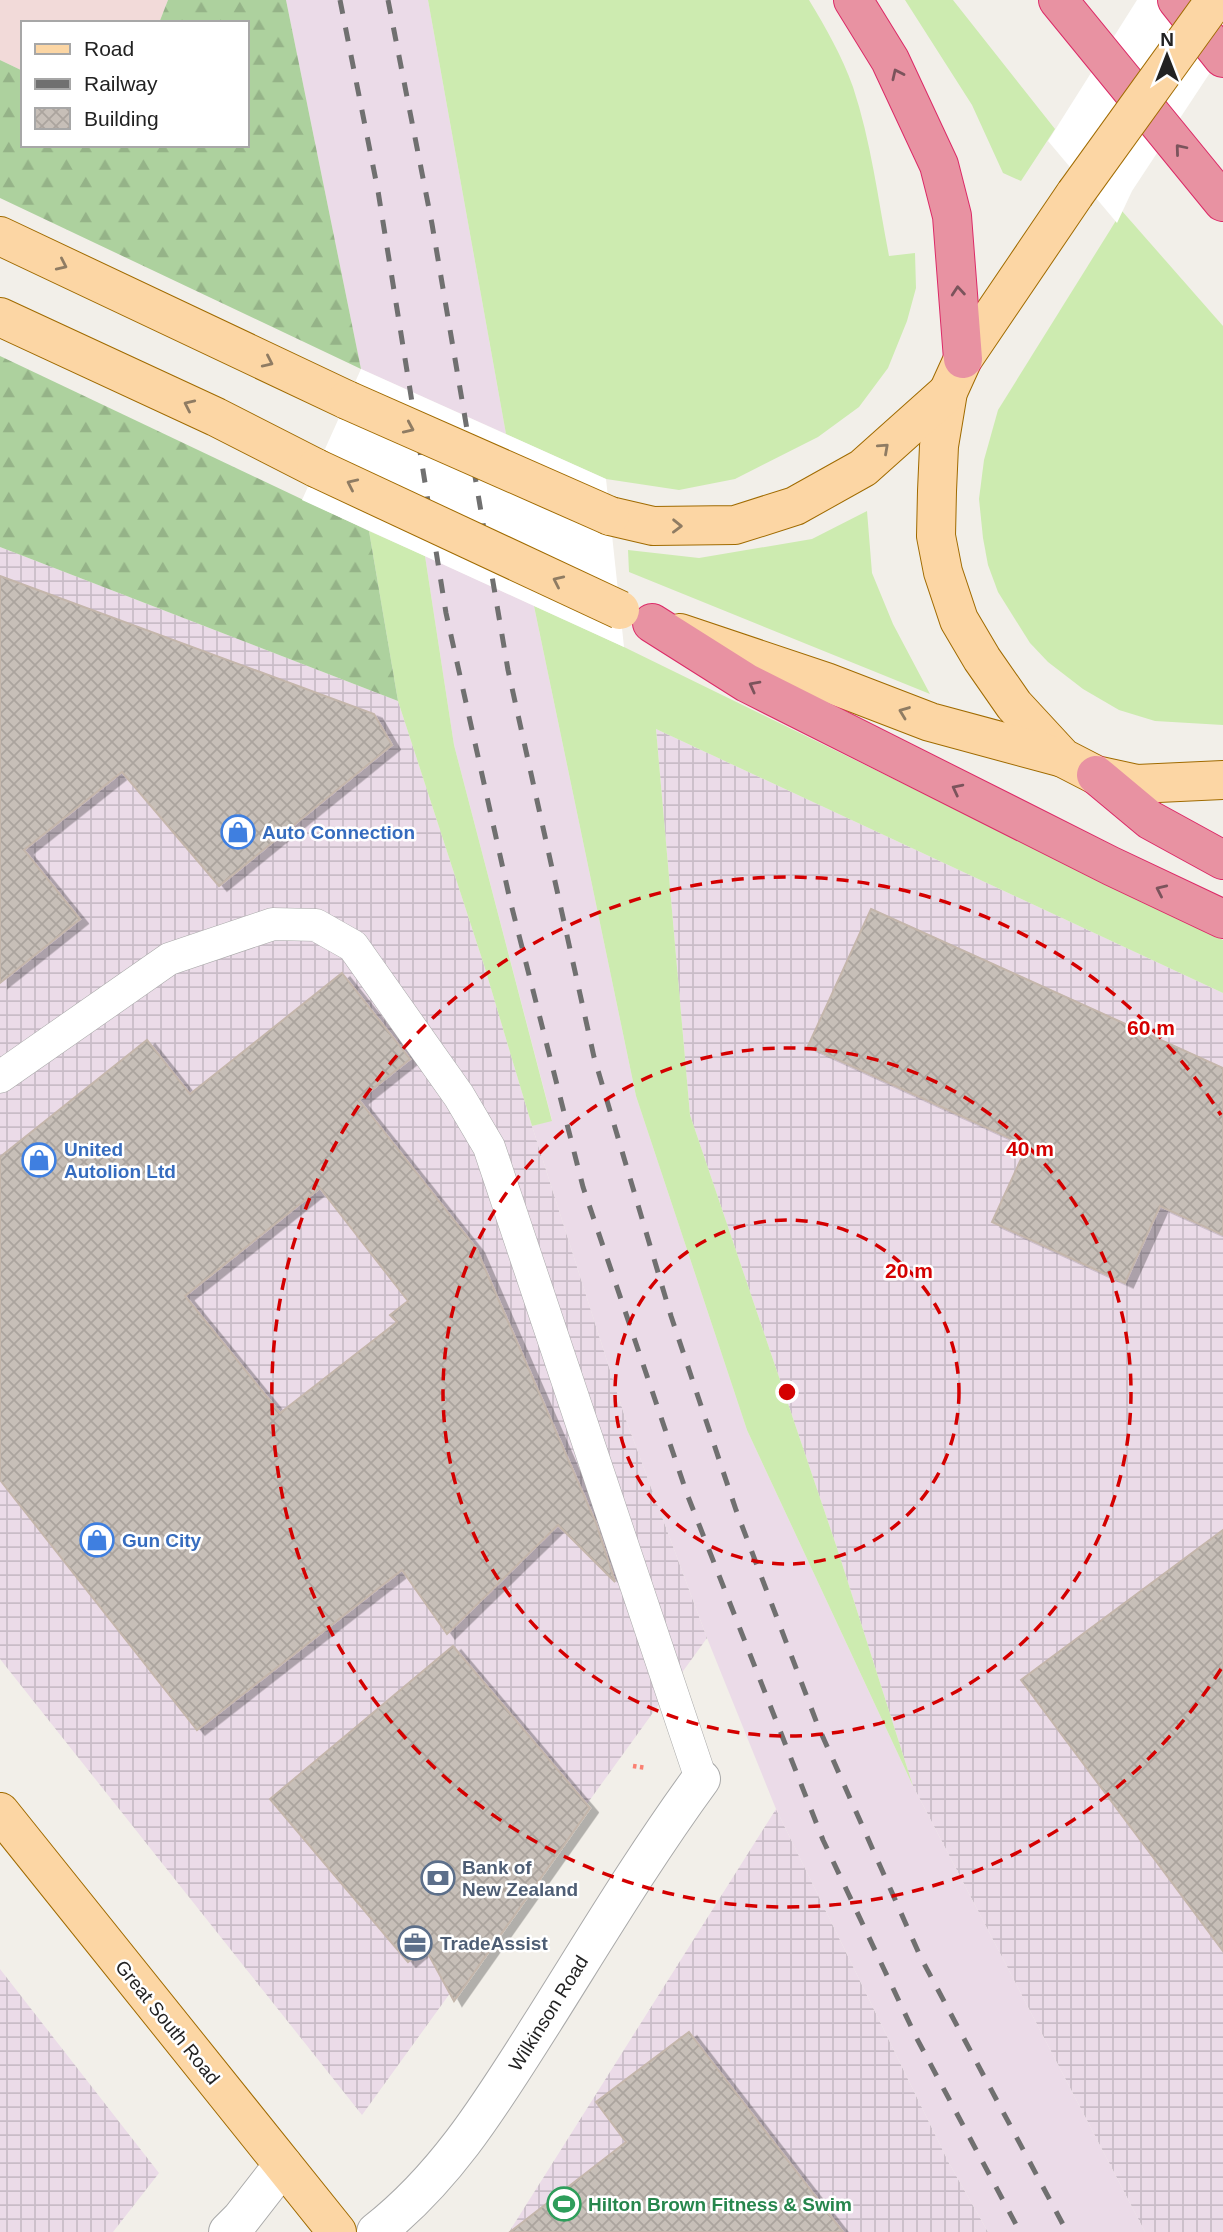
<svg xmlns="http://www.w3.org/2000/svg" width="1223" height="2232" font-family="Helvetica,sans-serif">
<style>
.commercial{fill:#f2dad9}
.industrial{fill:url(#industrial-grid)}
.railway{fill:#ebdbe8}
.grass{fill:#cdebb0}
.forest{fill:url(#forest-firs)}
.pier{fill:#fff}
.building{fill:url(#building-cross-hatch);stroke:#c4b6ab;stroke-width:2;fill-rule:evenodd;filter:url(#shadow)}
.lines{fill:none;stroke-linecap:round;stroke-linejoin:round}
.service-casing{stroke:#a9a9a9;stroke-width:33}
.minor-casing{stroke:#a9a9a9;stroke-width:40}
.tertiary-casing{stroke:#a9a9a9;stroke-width:40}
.primary-casing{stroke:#a06b00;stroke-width:40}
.motorway-casing{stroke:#dc2a67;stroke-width:40}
.path{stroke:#fa8072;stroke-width:4.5;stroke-dasharray:3.5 3.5;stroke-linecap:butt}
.service{stroke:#fff;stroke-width:32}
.minor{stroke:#fff;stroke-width:38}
.tertiary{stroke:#fff;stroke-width:38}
.primary{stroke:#fcd6a4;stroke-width:38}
.motorway{stroke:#e892a2;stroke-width:38}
.rail{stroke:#707070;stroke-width:5;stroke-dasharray:14 14;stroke-linecap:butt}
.primary-bridge-casing{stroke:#a06b00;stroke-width:40;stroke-linecap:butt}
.primary-bridge{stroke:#fcd6a4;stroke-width:38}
.oneway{stroke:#7b545c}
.oneway2{stroke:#8f7c63}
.ring{fill:none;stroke:#d40000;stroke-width:3.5;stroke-dasharray:12 9}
.labels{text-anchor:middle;stroke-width:5;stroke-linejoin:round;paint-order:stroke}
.shop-label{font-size:19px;font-weight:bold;fill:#366cbe;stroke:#fff;text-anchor:start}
.service-label{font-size:19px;font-weight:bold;fill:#4e5e75;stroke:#fff;text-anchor:start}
.street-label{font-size:19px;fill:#222;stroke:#fff}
.leisure-label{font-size:19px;font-weight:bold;fill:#27864d;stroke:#fff;text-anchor:start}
.centre{fill:#d40000;stroke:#fff;stroke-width:3.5}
.ring-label{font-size:21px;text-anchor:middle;font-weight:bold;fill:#d40000;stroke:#fff;stroke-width:5;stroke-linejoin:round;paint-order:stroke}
</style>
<defs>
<pattern id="industrial-grid" width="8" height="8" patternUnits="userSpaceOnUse" patternTransform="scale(1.75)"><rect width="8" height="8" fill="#ebdbe8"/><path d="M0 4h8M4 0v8" fill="none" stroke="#c9bcc7"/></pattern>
<pattern id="forest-firs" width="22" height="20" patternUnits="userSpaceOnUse" patternTransform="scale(1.75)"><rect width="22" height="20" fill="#add19e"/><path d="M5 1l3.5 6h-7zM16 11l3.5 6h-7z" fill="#95b388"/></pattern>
<pattern id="building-cross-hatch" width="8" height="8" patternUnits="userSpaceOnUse" patternTransform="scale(1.75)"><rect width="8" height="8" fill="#c7bfb8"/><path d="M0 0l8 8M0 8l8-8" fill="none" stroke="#aba49e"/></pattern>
<filter id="shadow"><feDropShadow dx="8" dy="4.5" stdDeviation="0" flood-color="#0004"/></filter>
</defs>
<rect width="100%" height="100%" fill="#f2efe9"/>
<polygon class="commercial" points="0,0 168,0 159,23 23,23 23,71 0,60"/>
<g class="industrial">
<polygon points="0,547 398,701 484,965 532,1126 625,1417 707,1638 362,2115 0,1659"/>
<polygon points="656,729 1223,993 1223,2232 1145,2232 913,1786 837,1548 690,1115"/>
<polygon points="776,1809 949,2163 988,2232 509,2232"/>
<polygon points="0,1969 159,2173 113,2232 0,2232"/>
</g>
<g class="railway">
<polygon points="286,0 428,0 506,434 361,369"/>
<polygon points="425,556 534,606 636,1096 747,1430 913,1786 1145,2232 988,2232 949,2163 776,1809 707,1638 625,1417 532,1126 552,1120 454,745"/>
</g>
<g class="grass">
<path d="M428 0H809C826 28 842 56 853 87 871 141 878 199 889 256L915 253 916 288 907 321 888 368 859 407 818 437 735 479 679 490 606 479 506 434Z"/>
<polygon points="905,0 953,0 1055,129 1021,181 1003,173 972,105"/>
<polygon points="1122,211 1223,326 1223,725 1155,721 1119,710 1083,689 1048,662 1030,643 998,592 988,565 983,538 979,499 984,460 998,410"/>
<polygon points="867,511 872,573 893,624 930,694 629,572 628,550 699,558 812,539"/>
<polygon points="369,531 425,556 454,745 552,1121 532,1126 484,965 398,701"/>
<polygon points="534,606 624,647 1223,940 1223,993 656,729 690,1115 837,1548 913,1786 747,1430 636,1096"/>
</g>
<g class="forest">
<polygon points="168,0 286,0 361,369 0,198 0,60 23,71 23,145 247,145 247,23 159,23"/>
<polygon points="0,356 369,531 398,701 0,547"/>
</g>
<g class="pier">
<polygon points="1137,0 1223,0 1223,53 1132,191 1117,223 1048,141"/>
<polygon points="361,369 606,479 624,647 302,500"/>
</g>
<g class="building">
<polygon points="0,576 374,714 392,745 219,886 122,772 24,850 80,919 0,983"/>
<polygon points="871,909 1223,1068 1223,1235 1160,1206 1125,1283 992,1222 1027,1146 808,1046"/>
<path d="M342 973 410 1059 359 1100 476 1248 596 1523 615 1582 558 1525 447 1634 402 1570 197 1730 0 1480V1157L147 1040 190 1094ZM320 1188 408 1301 390 1315 397 1322 280 1413 185 1296Z"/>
<polygon points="1223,1530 1223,1951 1021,1680"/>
<polygon points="453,1646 590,1808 454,2001 425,1948 408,1962 270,1799"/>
<polygon points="689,2032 843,2232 510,2232 626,2142 596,2102"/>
</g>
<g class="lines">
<defs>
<polyline id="service" points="0,1077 169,959 273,924 316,925 353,946 459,1096 489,1147 701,1779"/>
<path id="minor" d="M376 2232C449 2175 495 2097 544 2020 595 1939 644 1857 701 1779"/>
<polyline id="tertiary" points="228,2232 241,2219 283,2165"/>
<g id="primary">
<polyline points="1075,194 963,359 948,392 939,446 937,491 936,536 943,572 959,620 982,659 1014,705 1063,758 1096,775 1137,784 1223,780"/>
<polyline points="0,236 347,400"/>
<polyline points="0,317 216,417 316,468"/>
<polyline points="610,516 653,526 735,525 795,506 863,468 948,392"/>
<polyline points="680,633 826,682 930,722 1063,758"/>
<polyline points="0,1812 337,2232"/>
</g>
<g id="motorway">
<polyline points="853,0 890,60 939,165 952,216 963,359"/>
<polyline points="1058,0 1223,202"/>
<polyline points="1177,0 1223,58"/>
<polyline points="652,623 747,683 1111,866 1223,919"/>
<polyline points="1096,775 1150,820 1223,860"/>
</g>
</defs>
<use href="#service" class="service-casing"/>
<use href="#minor" class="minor-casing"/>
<use href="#tertiary" class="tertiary-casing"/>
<use href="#primary" class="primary-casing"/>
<use href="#motorway" class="motorway-casing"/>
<polyline class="path" points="633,1766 646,1768"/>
<use href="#service" class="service"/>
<use href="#minor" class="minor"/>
<use href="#tertiary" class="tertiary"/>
<use href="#primary" class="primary"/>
<use href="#motorway" class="motorway"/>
<g class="rail">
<polyline points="340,0 378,191 446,613 510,900 583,1187 687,1494 823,1840 916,2037 1020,2232"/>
<polyline points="388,0 432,224 508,670 594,1057 671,1316 736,1510 818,1726 921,1958 1067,2232"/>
</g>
<defs>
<g id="primary-bridge">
<polyline points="1075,194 1215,0"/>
<polyline points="347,400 610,516"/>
<polyline points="316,468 620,610"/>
</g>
</defs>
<use href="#primary-bridge" class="primary-bridge-casing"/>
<use href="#primary-bridge" class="primary-bridge"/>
</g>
<defs><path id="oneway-chevron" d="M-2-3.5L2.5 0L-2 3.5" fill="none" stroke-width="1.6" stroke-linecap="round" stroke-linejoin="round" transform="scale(1.75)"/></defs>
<g class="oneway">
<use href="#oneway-chevron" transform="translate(897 74) rotate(-115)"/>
<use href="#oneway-chevron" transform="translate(1180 149) rotate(-130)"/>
<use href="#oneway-chevron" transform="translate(958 291) rotate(-95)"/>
<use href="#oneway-chevron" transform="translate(754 686) rotate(-152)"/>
<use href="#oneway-chevron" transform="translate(957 789) rotate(-153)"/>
<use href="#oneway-chevron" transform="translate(1161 890) rotate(-155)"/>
</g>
<g class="oneway2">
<use href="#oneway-chevron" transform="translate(62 265) rotate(25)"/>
<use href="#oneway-chevron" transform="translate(268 362) rotate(25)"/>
<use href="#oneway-chevron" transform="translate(189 405) rotate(-155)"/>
<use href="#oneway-chevron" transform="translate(409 428) rotate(24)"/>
<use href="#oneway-chevron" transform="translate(884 448) rotate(-42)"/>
<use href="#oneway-chevron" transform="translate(352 484) rotate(-155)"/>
<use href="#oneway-chevron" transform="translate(677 526) rotate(1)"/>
<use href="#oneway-chevron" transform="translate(558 581) rotate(-155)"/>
<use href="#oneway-chevron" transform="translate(904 712) rotate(-159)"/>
</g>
<g class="ring">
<circle cx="787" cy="1392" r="172"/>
<circle cx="787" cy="1392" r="344"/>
<path d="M1221 1669A515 515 0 1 1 1221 1115"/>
</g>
<defs>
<symbol id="shop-ring" viewBox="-11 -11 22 22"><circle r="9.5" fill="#fff" stroke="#3f7fe0" stroke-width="1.5"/><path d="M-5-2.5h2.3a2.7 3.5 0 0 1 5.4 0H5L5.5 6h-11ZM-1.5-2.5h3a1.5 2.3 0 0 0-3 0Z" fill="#3f7fe0"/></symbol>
<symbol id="bank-ring" viewBox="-11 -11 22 22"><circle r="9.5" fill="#fff" stroke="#5c6f8a" stroke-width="1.5"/><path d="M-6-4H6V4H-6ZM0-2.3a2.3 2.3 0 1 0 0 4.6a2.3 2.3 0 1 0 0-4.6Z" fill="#5c6f8a"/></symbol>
<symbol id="office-ring" viewBox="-11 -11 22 22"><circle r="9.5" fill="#fff" stroke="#5c6f8a" stroke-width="1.5"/><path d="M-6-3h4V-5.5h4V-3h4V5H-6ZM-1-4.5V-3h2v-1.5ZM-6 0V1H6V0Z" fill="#5c6f8a"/></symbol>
<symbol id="stadium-ring" viewBox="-11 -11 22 22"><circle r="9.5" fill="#fff" stroke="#2e9e5b" stroke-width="1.5"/><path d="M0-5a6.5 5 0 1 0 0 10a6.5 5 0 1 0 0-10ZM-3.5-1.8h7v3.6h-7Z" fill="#2e9e5b"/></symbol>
</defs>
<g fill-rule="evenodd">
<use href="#shop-ring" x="219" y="813" width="38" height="38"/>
<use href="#shop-ring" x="20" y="1141" width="38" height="38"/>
<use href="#shop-ring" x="78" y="1521" width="38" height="38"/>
<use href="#bank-ring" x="419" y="1859" width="38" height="38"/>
<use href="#office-ring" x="396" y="1924" width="38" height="38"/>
<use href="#stadium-ring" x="545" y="2185" width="38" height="38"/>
</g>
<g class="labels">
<g class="shop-label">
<text x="262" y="839">Auto Connection</text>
<text x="64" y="1156">United<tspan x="64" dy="22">Autolion Ltd</tspan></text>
<text x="122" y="1547">Gun City</text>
</g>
<g class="service-label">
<text x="462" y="1874">Bank of<tspan x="462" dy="22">New Zealand</tspan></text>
<text x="440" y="1950">TradeAssist</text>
</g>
<g class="street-label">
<text transform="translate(548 2013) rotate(-58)" y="7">Wilkinson Road</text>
<text transform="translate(168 2022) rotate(51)" y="7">Great South Road</text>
</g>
<g class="leisure-label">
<text x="588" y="2211">Hilton Brown Fitness &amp; Swim</text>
</g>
</g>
<circle cx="787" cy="1392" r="10" class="centre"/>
<g class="ring-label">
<text x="1151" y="1035">60 m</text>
<text x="1030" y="1156">40 m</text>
<text x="909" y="1278">20 m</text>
</g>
<rect x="21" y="21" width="228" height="126" fill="#ffffff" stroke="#a7a7a7" stroke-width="2"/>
<rect x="35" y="44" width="35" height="10" fill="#fcd6a4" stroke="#a7a7a7" stroke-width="2"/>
<text x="84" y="56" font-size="21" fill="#222222">Road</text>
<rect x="35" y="79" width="35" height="10" fill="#707070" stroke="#a7a7a7" stroke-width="2"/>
<text x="84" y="91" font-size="21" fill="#222222">Railway</text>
<rect x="35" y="108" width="35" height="21" fill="url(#building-cross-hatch)" stroke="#a7a7a7" stroke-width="2"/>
<text x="84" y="126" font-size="21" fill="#222222">Building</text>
<g transform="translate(1167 56)" stroke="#ffffff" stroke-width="5" paint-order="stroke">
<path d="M0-5L12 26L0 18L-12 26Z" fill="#222222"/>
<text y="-10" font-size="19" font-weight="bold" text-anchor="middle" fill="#222222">N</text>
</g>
</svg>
